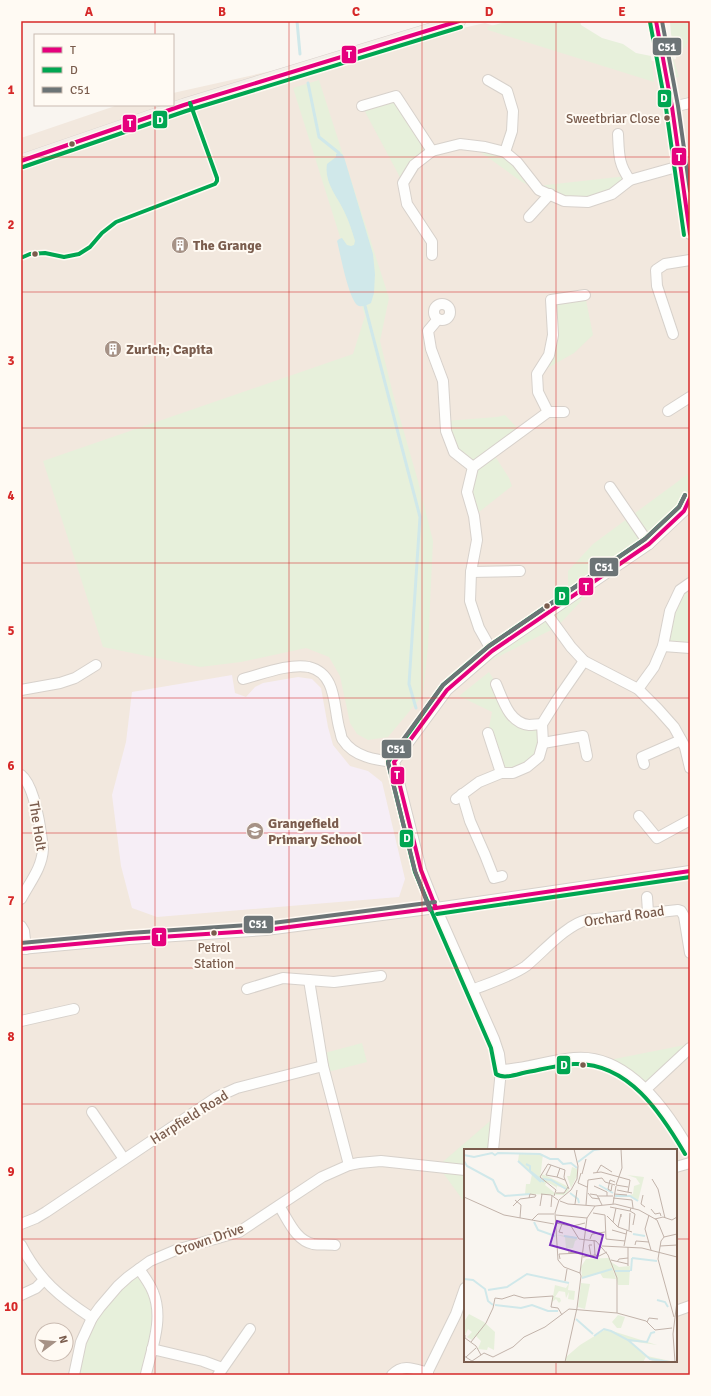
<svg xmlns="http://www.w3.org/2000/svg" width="711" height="1396" font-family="Signika,sans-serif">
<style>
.residential{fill:#f2e8de;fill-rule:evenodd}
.education{fill:#f6eef6}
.green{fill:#e7f0db}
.water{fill:#d0e8ea}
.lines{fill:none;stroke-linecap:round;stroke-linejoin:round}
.stream{stroke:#d0e8ea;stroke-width:3}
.minor-casing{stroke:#d7d1cb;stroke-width:12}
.major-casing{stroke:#dad1cc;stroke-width:14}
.minor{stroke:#fefefd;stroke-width:10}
.major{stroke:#f3eee8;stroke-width:13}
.bus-1-casing{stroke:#fffaf3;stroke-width:7}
.bus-2-casing{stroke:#fffaf3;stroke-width:7}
.bus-3-casing{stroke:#fffaf3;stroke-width:7}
.bus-1{stroke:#e5007d;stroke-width:4}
.bus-2{stroke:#00a651;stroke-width:4}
.bus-3{stroke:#6c7476;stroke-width:4}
.grid{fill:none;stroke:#d62828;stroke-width:1;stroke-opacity:0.55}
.bus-dot{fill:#7a5c4d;stroke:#fffaf3;stroke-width:1.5}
.labels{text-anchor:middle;stroke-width:4;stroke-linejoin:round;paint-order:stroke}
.bus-label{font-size:13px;fill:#7a5c4d;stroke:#fffaf3;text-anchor:end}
.poi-label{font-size:14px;font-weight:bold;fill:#7a5c4d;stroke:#fffaf3;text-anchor:start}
.street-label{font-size:14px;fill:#7a5c4d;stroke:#fffaf3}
.inset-river{fill:none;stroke:#d0e8ea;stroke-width:2}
.inset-road{fill:none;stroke:#c2b3aa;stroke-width:1}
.view{fill:#7b2cbf;fill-opacity:0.15;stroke:#7b2cbf;stroke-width:2}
.inset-edge{fill:none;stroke:#7a5c4d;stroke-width:2}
.line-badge{stroke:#fffaf3;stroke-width:1.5}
.badge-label{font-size:11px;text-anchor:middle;font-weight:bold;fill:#fff}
.neatline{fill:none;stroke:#d62828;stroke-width:1.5}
.grid-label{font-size:13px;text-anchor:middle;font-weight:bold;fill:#d62828}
</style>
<rect width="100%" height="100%" fill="#f9f5f0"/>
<path class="residential" d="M677 21H690V1375H21V138L118 105H173V93L485 23 538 40 659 62 676 59ZM465 1150H676V1361H465ZM42 1330H66V1354H42Z"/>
<polygon class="education" points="232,675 235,693 246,697 255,687 263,683 298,677 312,679 321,688 328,727 333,745 350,766 368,771 382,782 405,879 399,897 157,917 132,908 121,866 112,795 126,742 132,692"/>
<g class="green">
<polygon points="509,21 580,21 581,25 602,38 623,44 636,53 651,56 654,82 488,30 487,27"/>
<polygon points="670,21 690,21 690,40 677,58 671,34"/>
<polygon points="666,41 668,41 679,77 672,78"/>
<polygon points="319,80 389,298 380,341 393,394 418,481 433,541 428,646 423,695 388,737 368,740 357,734 350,723 340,676 329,657 306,648 241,662 200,667 103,647 43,461 353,354 365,316 293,88"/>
<polygon points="396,96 432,151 403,183 362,106"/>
<polygon points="472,146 505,152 537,186 627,176 630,180 588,202 539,190 522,182"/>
<polygon points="585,295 593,335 574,353 537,374 549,355 551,300"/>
<polygon points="505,415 521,432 493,453 509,478 512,486 474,516 467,492 473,467 454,452 445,421 497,417"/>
<polygon points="690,463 690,498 684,511 608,572 557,627 470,671 568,600 568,571 593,544 688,474"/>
<polygon points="690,583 690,648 663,646 670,611"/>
<polygon points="489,672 519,721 542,724 539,757 501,773 488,733 492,712 459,696"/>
<polygon points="362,1043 367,1062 324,1073 321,1054"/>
<polygon points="690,1044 646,1089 604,1061"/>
<polygon points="496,1116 492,1150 465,1150 465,1203 438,1166"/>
<polygon points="139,1269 156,1300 145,1375 74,1375 86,1330"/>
</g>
<path class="water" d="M339 153 342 154 344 157 373 254 375 274 374 293 371 303C367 305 363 307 359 306 349 303 340 252 337 241L339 239 342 238 347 245 351 246 354 245 355 241C352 231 349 221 344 211 337 196 324 183 327 164L336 157V154Z"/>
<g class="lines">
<g class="stream">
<polyline points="297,21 300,54"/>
<polyline points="308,83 319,137 339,153"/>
<polyline points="365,306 420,517 409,684 416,708"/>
</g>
<defs>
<g id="minor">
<polyline points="656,21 672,107 690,234"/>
<polyline points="488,80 507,91 513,111 512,131 505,152"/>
<polyline points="362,106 396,96 432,151"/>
<polyline points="672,107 690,103"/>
<path d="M618 134C619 153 618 164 630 180"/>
<polyline points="529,217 550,194"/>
<polyline points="432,255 432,242 407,204 403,183 414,165 432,151 460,144 485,147 505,152 517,162 539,190 564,201 588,202 612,194 630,180 680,166"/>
<circle cx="442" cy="312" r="8"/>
<polyline points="438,319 428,331 431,349 443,381 446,431 454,452 473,467"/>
<polyline points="673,334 657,286 656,270 665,264 690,260"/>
<polyline points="668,411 690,397"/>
<polyline points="564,412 548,412 538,392 537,374 549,355 553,335 551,300 585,295"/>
<polyline points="610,487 649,544"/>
<polyline points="471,572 520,571"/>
<polyline points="547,614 571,647 584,661 638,689 658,709 674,727 685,747 690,768"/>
<polyline points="663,646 690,648"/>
<polyline points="492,651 479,628 470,601 471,572 477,540 474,516 467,492 473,467 548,412"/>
<path d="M243 679C262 674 290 663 309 667 338 674 333 709 340 731 341 734 341 738 343 740 354 757 376 760 394 762"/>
<path d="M496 684C503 700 509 723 529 725 533 725 538 724 542 724"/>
<polyline points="638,689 654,667 663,646 670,611 680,590 690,583"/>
<polyline points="21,690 60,683 75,678 96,665"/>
<polyline points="488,733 501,773"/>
<polyline points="543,743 583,736 587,756"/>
<polyline points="644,764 642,757 681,740"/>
<path d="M21 775C35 786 41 831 43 849 42 868 30 882 21 899"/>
<polyline points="462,794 470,821 485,855 494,878 502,876"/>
<polyline points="456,799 479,782 501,773 513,773 527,767 539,757 543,743 542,724 557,700 584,661"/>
<polyline points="639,816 657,838 690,820"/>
<polyline points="647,897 648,912"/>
<polyline points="21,926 24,931 26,949"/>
<polyline points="21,949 129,939 266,930 436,908 690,871"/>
<polyline points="309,980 323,1066"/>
<polyline points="247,989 283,978 334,982 381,976"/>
<path d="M472 990C487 984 514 975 526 966 542 953 567 924 587 920L678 910 681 911 684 916 690 953"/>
<polyline points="21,1021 74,1009"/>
<path d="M501 1070C526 1069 549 1060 574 1058 627 1053 667 1110 690 1151"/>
<polyline points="646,1089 690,1048"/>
<polyline points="92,1112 124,1159"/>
<polyline points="493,1150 501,1070 499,1054 494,1039 436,908 421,870 394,762 447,690 492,651 649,544 684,511 690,498"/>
<polyline points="676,1167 690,1163"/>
<path d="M279 1206C288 1219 295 1240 313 1244 320 1245 328 1244 335 1245"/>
<polyline points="21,1224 36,1218 46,1212 217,1097 237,1088 323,1066 349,1165"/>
<path d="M21 1245C39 1280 60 1297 92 1318"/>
<path d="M139 1269C144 1276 150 1284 153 1292 164 1318 152 1348 146 1374"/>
<polyline points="21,1295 36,1288 44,1280"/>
<polyline points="676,1311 690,1306"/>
<polyline points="152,1349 203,1361 222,1368"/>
<polyline points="74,1375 81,1342 92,1318 100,1307 118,1286 128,1277 150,1261 176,1250 239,1232 322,1177 349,1165 359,1163 381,1161 465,1170"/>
<polyline points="218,1375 250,1329"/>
<path d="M392 1375C403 1363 414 1369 428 1373"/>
<polyline points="426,1375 456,1314 465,1288"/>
</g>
<polyline id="major" points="21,161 184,105 459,21"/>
</defs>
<use href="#minor" class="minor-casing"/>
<use href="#major" class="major-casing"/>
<use href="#minor" class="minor"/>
<use href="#major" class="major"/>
<defs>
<g id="bus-1">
<polyline points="656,21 672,107 690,234"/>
<polyline points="21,161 184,105 459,21"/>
<polyline points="436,908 421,870 394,762 447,690 492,651 649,544 684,511 690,498"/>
<polyline points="21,949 129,939 266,930 436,908 690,871"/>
</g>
<g id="bus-2">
<polyline points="650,22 666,108 684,235"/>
<polyline points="23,167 186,111 461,27"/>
<polyline points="23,257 30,254 45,253 64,257 79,254 90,247 102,233 116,222 215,184 217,181 217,178 190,103"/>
<path d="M685 495 679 507 645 539 489 646 443 685 388 762 415 872 431 910 491 1048 496 1074C503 1079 515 1075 523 1073 540 1070 557 1065 574 1064 628 1062 661 1113 685 1154"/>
<polyline points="437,914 690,877"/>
</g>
<g id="bus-3">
<polyline points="662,21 678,106 690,191"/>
<polyline points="430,910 415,871 388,763 389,759 443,685 489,646 645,539 679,507 685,495"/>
<polyline points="21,943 129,933 265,924 435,902"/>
</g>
</defs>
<use href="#bus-1" class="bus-1-casing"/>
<use href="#bus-2" class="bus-2-casing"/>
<use href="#bus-3" class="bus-3-casing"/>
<use href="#bus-1" class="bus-1"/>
<use href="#bus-2" class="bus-2"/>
<use href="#bus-3" class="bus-3"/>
</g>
<path class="grid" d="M155 21V35M289 21V1375M422 21V1375M556 21V1150M155 105V1375M21 157H690M21 292H690M21 428H690M21 563H690M21 698H690M21 833H690M21 968H690M21 1104H690M21 1239H465M676 1239H690M556 1361V1375"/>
<defs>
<symbol id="building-disc" viewBox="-11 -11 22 22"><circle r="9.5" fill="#a69286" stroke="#fffaf3"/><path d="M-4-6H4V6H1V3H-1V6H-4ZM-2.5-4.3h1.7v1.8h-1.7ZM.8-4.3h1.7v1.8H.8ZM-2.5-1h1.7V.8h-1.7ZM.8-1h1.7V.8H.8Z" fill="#fff"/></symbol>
<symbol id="school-disc" viewBox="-11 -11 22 22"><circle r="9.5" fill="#a69286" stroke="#fffaf3"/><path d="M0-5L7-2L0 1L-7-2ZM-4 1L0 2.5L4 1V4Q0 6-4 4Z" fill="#fff"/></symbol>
</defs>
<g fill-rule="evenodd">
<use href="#building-disc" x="170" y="235" width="20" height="20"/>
<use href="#building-disc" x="103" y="339" width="20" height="20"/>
<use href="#school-disc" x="245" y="821" width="20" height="20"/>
</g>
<g class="bus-dot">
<circle cx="667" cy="118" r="3.5"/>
<circle cx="72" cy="144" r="3.5"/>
<circle cx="35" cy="254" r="3.5"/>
<circle cx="547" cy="606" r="3.5"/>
<circle cx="214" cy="933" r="3.5"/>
<circle cx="583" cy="1065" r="3.5"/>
</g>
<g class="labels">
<g class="bus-label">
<text x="660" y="123">Sweetbriar Close</text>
<text x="214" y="952" text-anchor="middle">Petrol<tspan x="214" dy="16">Station</tspan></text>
</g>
<g class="poi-label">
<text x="193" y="250">The Grange</text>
<text x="126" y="354">Zurich; Capita</text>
<text x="268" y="828">Grangefield<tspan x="268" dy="16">Primary School</tspan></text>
</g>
<g class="street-label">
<text transform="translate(38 826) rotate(81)" y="5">The Holt</text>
<text transform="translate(624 916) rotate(-8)" y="5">Orchard Road</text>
<text transform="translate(189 1117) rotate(-32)" y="5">Harpfield Road</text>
<text transform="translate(209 1239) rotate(-19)" y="5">Crown Drive</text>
</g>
</g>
<g transform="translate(464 1149)">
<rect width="213" height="213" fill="#f9f5f0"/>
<path d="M55 5H79L76 30 79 31 77 25 83 27 103 37 105 41 100 46 61 45 62 35H66L68 25 54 12ZM83 33 92 38V41L93 37 102 40 100 44H91L81 36ZM108 18 113 20V27L107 39 103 27H106ZM163 26 180 28 174 52 166 46 169 45 170 37 176 35 172 29ZM92 86 108 87 114 90 111 92 109 99H102L101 88ZM142 109H146L147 113 155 118 166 117 165 136H154L150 122 148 118 152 130 139 129 136 124 118 129 117 118 122 110ZM105 134 104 141 111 142 110 151 104 150 105 143 102 149 101 143 95 142 91 148 96 149 97 152 95 154 92 150 88 153 91 136 102 139ZM117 134 126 135 121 160 114 158ZM5 165 20 173 31 183 30 201 24 198 23 201 14 200 17 192 12 187 8 191 3 188 8 183 4 180 0 189V173ZM154 166 161 168 157 179H153L148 173ZM142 180 193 196 166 192 183 207 211 213H190L182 208 179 213H101L102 208 116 196Z" fill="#e7f0db" fill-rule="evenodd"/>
<path class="inset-river" d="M0 6 10 8 28 4 31 6 34 4 76 5 86 10H94L99 15 107 14 113 19M0 12 3 17 29 31 34 42 41 47 66 45M54 12 77 33M114 13 130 1 137 0M62 15 66 17V22L80 33M79 30 87 31 102 40M135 36 149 44M106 44 114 50 115 54M151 47H166L174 52M70 73 74 81 91 87M169 85 181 87M100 87 113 89M168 109 193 112M151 122H166M167 122 168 109M118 129 148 120M0 130 9 131 21 140 24 152 29 156M24 141 43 138 63 125 105 134M193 151 201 153 204 158M31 156 57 159 68 156 84 162H94M112 170 129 185M130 187 140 180 147 182 164 191 186 210 206 213M164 191 183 193 187 184 191 183"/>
<path class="inset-road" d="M84 15 76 28 92 41 90 47M84 15 101 21 100 28 105 40M87 16 82 26 93 28M96 19 93 28 101 31M133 23 137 16 148 23M117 24 114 34 123 38M129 24 137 23 166 31M118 25 122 10M188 30 194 40 201 69M148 36 147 42 144 40 146 31 151 33M152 36 158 19 157 0M152 36 164 38M130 37 143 43V47M153 41 168 44M164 43 166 31M92 44H100L104 38M124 44 128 49 136 50M77 45 87 46 94 51M126 45 133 46 138 56M150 45 163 46M179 46 177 55 181 58M134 47H149M0 48 40 66 90 75M149 49 168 51 169 59M51 51 57 56 56 69M96 52 104 55 131 57 151 55 175 61 193 71 200 88M111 55 113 41M149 55 152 37M122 56 124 31 138 29 141 33 151 36M49 57 56 50 71 48 72 46 66 45 65 49M76 57 78 45M87 58 88 46M146 58 166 62 167 59M187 60 191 65 196 64 197 67M166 62 171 65 169 76M129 64 141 66M92 66 123 69M141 66 142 90 161 92M185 66 181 80 187 101M143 67 154 78 168 83M191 70 199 68 208 71 213 68M68 71 74 65H90M149 73 152 59M92 74 107 77 115 90 132 92 144 106 153 129V164M98 75 95 83 99 84M109 77 121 74M154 78 157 65V68M148 81 162 85M165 81 166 64M200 88 197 92 194 110 210 168M200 88 213 85M126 90 128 85 141 83M130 91 131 106 135 107 143 103M171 96 172 92 185 93M138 97 178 99 213 108M160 97 163 81M196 97 213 96M104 103 117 105M127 107 125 96H128M119 108 131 106M96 110 95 105 118 104M147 111 164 115M153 113 155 110 164 109M164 117V98M116 124 123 69 131 57M101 132 103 120M183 173 185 169 194 170M1 186V189L12 197 17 206M7 193 22 174 29 159 31 149 38 150 50 146 60 149 89 147 87 158 94 159 98 166M0 207 8 212 20 204 29 208M2 208 12 199M29 208 49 198 60 188 81 178 105 160 153 164 182 172 191 181 208 179M101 213 113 159 117 127 116 124 100 118 94 111 91 64 95 51 107 41 113 30 114 17 110 0M211 213 209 185 213 152"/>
<path class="view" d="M93 72 139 86 133 109 86 96Z"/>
<rect width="213" height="213" class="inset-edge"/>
</g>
<g class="line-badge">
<rect x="652" y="37" width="30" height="19" rx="4" fill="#6c7476"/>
<rect x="341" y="45" width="16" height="19" rx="4" fill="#e5007d"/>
<rect x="657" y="89" width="15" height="19" rx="4" fill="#00a651"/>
<rect x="152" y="110" width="16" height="19" rx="4" fill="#00a651"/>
<rect x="122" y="114" width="15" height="19" rx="4" fill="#e5007d"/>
<rect x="671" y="147" width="16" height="19" rx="4" fill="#e5007d"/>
<rect x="589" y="557" width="30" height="20" rx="4" fill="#6c7476"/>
<rect x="578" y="577" width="16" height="19" rx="4" fill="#e5007d"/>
<rect x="554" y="586" width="16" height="20" rx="4" fill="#00a651"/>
<rect x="381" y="739" width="31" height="20" rx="4" fill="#6c7476"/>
<rect x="390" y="766" width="15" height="19" rx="4" fill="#e5007d"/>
<rect x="399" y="829" width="15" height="19" rx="4" fill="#00a651"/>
<rect x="243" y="915" width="31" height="19" rx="4" fill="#6c7476"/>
<rect x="151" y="927" width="16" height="20" rx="4" fill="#e5007d"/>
<rect x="556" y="1055" width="15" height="20" rx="4" fill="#00a651"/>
</g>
<g class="badge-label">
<text x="667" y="51">C51</text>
<text x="349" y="58">T</text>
<text x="664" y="102">D</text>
<text x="160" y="124">D</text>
<text x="130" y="127">T</text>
<text x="679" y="161">T</text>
<text x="604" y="571">C51</text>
<text x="586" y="591">T</text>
<text x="562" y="600">D</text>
<text x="396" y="753">C51</text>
<text x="397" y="779">T</text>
<text x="407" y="842">D</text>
<text x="258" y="928">C51</text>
<text x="159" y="941">T</text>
<text x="564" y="1069">D</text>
</g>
<rect width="711" height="1396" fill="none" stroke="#fffaf3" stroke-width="44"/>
<rect x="34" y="34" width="140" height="72" fill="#fffaf3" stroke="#cabbb1"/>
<rect x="42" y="47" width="20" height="6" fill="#e5007d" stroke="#cabbb1"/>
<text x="70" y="54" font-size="12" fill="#7a5c4d">T</text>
<rect x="42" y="67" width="20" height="6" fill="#00a651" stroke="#cabbb1"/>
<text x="70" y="74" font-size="12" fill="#7a5c4d">D</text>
<rect x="42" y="87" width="20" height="6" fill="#6c7476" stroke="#cabbb1"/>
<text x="70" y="94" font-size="12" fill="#7a5c4d">C51</text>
<g transform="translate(54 1342) rotate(74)"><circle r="19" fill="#fffaf3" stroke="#cabbb1"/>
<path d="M0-3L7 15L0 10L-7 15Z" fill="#a69286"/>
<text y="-6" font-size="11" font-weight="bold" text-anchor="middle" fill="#7a5c4d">N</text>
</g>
<rect x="22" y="22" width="667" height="1352" class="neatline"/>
<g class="grid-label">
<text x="89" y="16">A</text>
<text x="222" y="16">B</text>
<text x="356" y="16">C</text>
<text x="489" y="16">D</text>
<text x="622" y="16">E</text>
<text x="11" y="94">1</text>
<text x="11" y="229">2</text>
<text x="11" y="365">3</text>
<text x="11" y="500">4</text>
<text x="11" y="635">5</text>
<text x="11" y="770">6</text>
<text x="11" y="905">7</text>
<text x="11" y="1041">8</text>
<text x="11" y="1176">9</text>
<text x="11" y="1311">10</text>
</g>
</svg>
